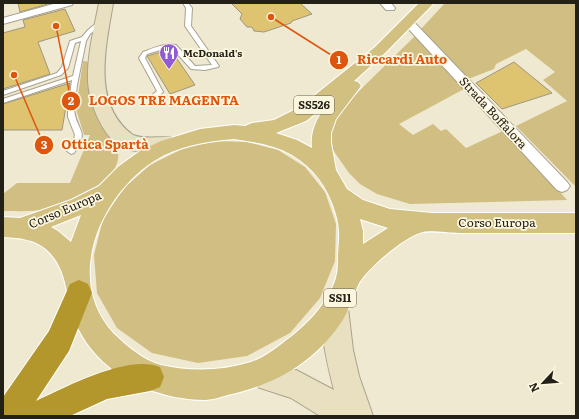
<svg xmlns="http://www.w3.org/2000/svg" width="579" height="419" font-family="Literata,serif">
<style>
.green{fill:#d0be82}
.building{fill:#dec470;stroke:#9d9681}
.lines{fill:none;stroke-linecap:round;stroke-linejoin:round}
.lane-casing{stroke:#a9a28d;stroke-width:2}
.street-casing{stroke:#a9a28d;stroke-width:2}
.secondary-casing{stroke:#a9a28d;stroke-width:2}
.primary-casing{stroke:#fff;stroke-width:2}
.highway-casing{stroke:#fff;stroke-width:2}
.lane{fill:#fff;fill-rule:evenodd}
.street{fill:#fff;fill-rule:evenodd}
.secondary{fill:#e8e0c0;fill-rule:evenodd}
.primary{fill:#d1c080;fill-rule:evenodd}
.highway{fill:#b3962c;fill-rule:evenodd}
.labels{text-anchor:middle;stroke-width:3.5;stroke-linejoin:round;paint-order:stroke}
.far-poi-label{font-size:10px;font-weight:bold;fill:#232018;stroke:#fdf6df;text-anchor:start}
.shield{fill:#fdf6df;stroke:#646054;stroke-width:1}
.shield-label{font-size:11px;font-weight:bold;fill:#232018}
.street-label{font-size:12px;fill:#232018;stroke:#fdf6df}
.leader{fill:none;stroke:#de560d;stroke-width:1.5}
.callout-dot{fill:#de560d;stroke:#fdf6df;stroke-width:1.5}
.mark-label{font-size:12px;text-anchor:middle;font-weight:bold;fill:#fff}
.callout-label{font-size:13px;text-anchor:middle;font-weight:bold;fill:#de560d;stroke:#fdf6df;stroke-width:3.5;stroke-linejoin:round;paint-order:stroke}
</style>
<rect width="100%" height="100%" fill="#f0e9d1"/>
<g class="green">
<polygon points="445,3 576,3 576,187 516,126 567,101 543,80 555,72 526,49 496,64 494,69 468,79 421,29"/>
<polygon points="416,35 464,89 399,124 413,135 433,124 441,131 446,129 466,148 505,130 567,200 410,204 377,194 360,184 349,173 333,150 330,132 336,117 352,98"/>
<path d="M83 61H86L90 64 89 85 93 108 118 151C123 182 71 204 47 209 33 212 17 211 3 211V194L17 183H70L90 135H84L76 109Z"/>
<polygon points="214,141 247,142 278,150 305,167 325,192 336,224 335,261 320,298 290,333 247,356 198,363 152,353 117,328 97,293 94,255 103,219 124,188 150,165 182,149"/>
</g>
<g class="building">
<polygon points="18,3 51,3 20,12"/>
<polygon points="231,3 300,3 312,14 292,21 291,23 264,32 254,31 252,27 247,27 240,19 242,14"/>
<polygon points="65,9 75,31 38,42 50,74 3,89 3,33 25,27 23,20"/>
<polygon points="168,50 171,50 195,85 170,94 147,56"/>
<polygon points="514,62 552,93 502,109 476,83"/>
<polygon points="70,83 62,130 3,130 3,104"/>
</g>
<g class="lines">
<defs>
<g id="lane">
<path d="M183 3H188L192 8 191 26 219 66 218 67 205 70 191 69 172 48H167L147 54 145 58 163 92 155 100H151V96L157 91 139 58 143 52C154 48 164 43 176 45L195 66 212 65 185 26 186 8Z"/>
<path d="M99 21 104 22 90 34 86 41 77 85 74 110C77 132 90 130 74 153L71 154 67 151 73 143 75 135 68 117V110L72 80 3 103V99L73 76 81 41 75 43 68 68 61 75 3 95V91L57 73 62 67 70 41 82 37 88 30Z"/>
</g>
<g id="street">
<polygon points="57,3 73,3 72,5 3,24 3,18"/>
<polygon points="380,3 391,3 395,8 394,10 386,10"/>
<polygon points="408,19 412,20 567,182 570,186 567,190 562,192 557,190 404,24 403,22 404,20"/>
</g>
<g id="secondary">
<path d="M99 3H113C106 47 91 104 133 135 148 141 164 134 179 139L182 144 179 149C161 155 136 155 119 145 101 134 89 101 88 81 87 55 94 29 99 3Z"/>
<path d="M335 295 344 299 348 308 353 350 359 376 373 416H320L291 398 248 384 244 374 248 364 258 360 296 370 334 390C328 366 316 322 326 299Z"/>
</g>
<path id="primary" d="M419 3H434L385 53 354 81 358 82 361 86 336 119 331 133V143L336 170 347 189 363 200 390 209 432 213H576V233C537 233 498 233 459 233 449 233 432 230 423 232 405 236 366 269 358 285 353 296 350 307 344 318 319 359 277 384 232 394 223 396 214 400 204 400 148 399 90 369 72 313 66 292 66 270 50 253 37 239 20 238 3 237V217L20 218 71 200 99 186 119 166 140 151 161 141 200 129 234 125 245 126 252 123 274 120 300 107 375 47ZM330 102C318 115 310 130 312 148L297 140 276 133 306 121ZM234 139C254 142 275 145 292 155 314 168 328 188 335 211 341 231 339 236 338 256 338 263 338 271 336 278 328 304 305 327 284 342 274 350 263 358 251 362 221 371 192 372 161 365 143 360 128 347 114 334 63 280 100 196 154 161 178 146 206 141 234 139ZM81 215 71 242 58 231 51 227ZM360 219 388 228 363 244V231Z"/>
<path id="highway" d="M79 280 88 284 92 293 69 351 36 401C66 387 128 354 160 367L164 377 160 387 150 391 107 399 70 416H3V397L49 331 70 284Z"/>
</defs>
<use href="#lane" class="lane-casing"/>
<use href="#street" class="street-casing"/>
<use href="#secondary" class="secondary-casing"/>
<use href="#primary" class="primary-casing"/>
<use href="#highway" class="highway-casing"/>
<use href="#lane" class="lane"/>
<use href="#street" class="street"/>
<use href="#secondary" class="secondary"/>
<use href="#primary" class="primary"/>
<use href="#highway" class="highway"/>
</g>
<defs>
<symbol id="restaurant-pin" viewBox="-11 -11 22 30"><path d="M0 17L-7.5 6A9.5 9.5 0 1 1 7.5 6Z" fill="#935bd3" stroke="#fdf6df"/><path d="M-5-6h1v4h1v-4h1v4h1v-4h1v5L-1.5 .5V6h-2V.5L-5-1ZM5-6V6H3V1.5H1.5Q1.5-4 5-6Z" fill="#fff"/></symbol>
</defs>
<g fill-rule="evenodd">
<use href="#restaurant-pin" x="158" y="42" width="22" height="30"/>
</g>
<g class="labels">
<g class="far-poi-label">
<text x="183" y="57">McDonald's</text>
</g>
<g class="shield">
<rect x="294" y="96" width="40" height="18" rx="3"/>
<rect x="324" y="289" width="32" height="18" rx="3"/>
</g>
<g class="shield-label">
<text x="314" y="109">SS526</text>
<text x="340" y="302">SS11</text>
</g>
<g class="street-label">
<text transform="translate(493 113) rotate(47)" y="4">Strada Boffalora</text>
<text transform="translate(65 210) rotate(-23)" y="4">Corso Europa</text>
<text x="497" y="227">Corso Europa</text>
</g>
</g>
<path class="leader" d="M271 17L339 60M56 26L71 101M14 75L44 145"/>
<g class="callout-dot">
<circle cx="271" cy="17" r="4"/>
<circle cx="56" cy="26" r="4"/>
<circle cx="14" cy="75" r="4"/>
<circle cx="339" cy="60" r="10"/>
<circle cx="71" cy="101" r="10"/>
<circle cx="44" cy="145" r="10"/>
</g>
<g class="mark-label">
<text x="339" y="64">1</text>
<text x="71" y="105">2</text>
<text x="44" y="149">3</text>
</g>
<g class="callout-label">
<text x="402" y="64">Riccardi Auto</text>
<text x="164" y="105">LOGOS TRE MAGENTA</text>
<text x="105" y="149">Ottica Spartà</text>
</g>
<rect width="579" height="419" fill="none" stroke="#232018" stroke-width="8"/>
<g transform="translate(543 383) rotate(244)" stroke="#fdf6df" stroke-width="3" paint-order="stroke">
<path d="M0-3L7 15L0 10L-7 15Z" fill="#232018"/>
<text y="-6" font-size="11" font-weight="bold" text-anchor="middle" fill="#232018">N</text>
</g>
</svg>
